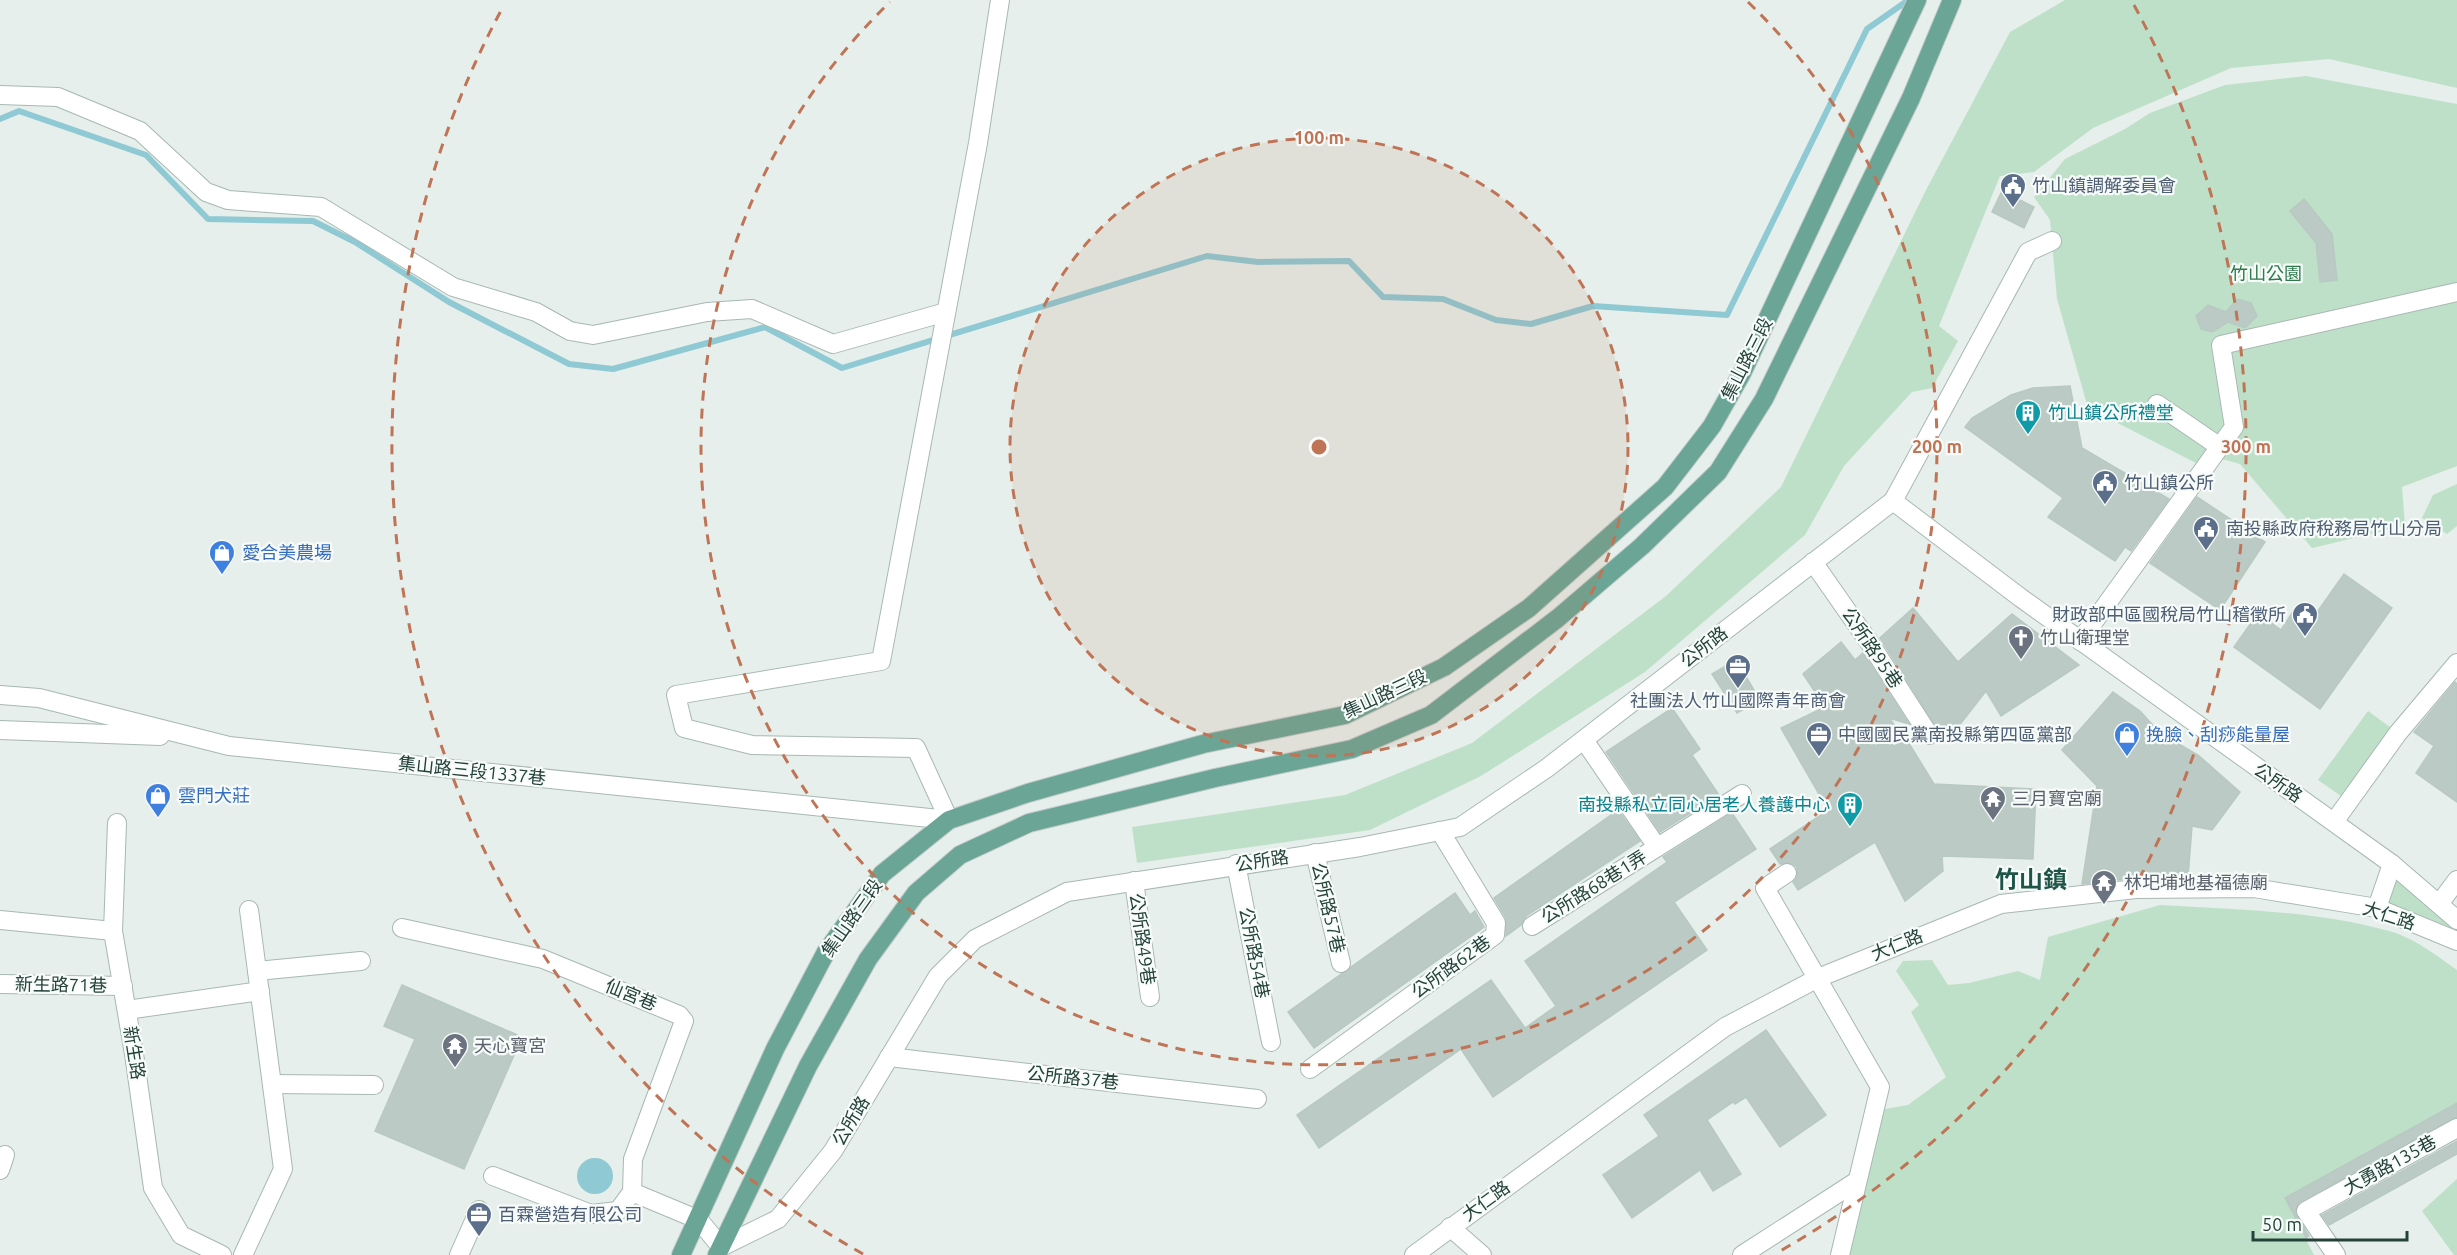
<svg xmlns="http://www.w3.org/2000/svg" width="2457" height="1255" font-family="Ubuntu,'Noto Sans TC',sans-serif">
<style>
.green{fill:#bfe0c8}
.water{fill:#8ec9d4}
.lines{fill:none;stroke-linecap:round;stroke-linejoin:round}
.stream{stroke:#8ec9d4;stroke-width:6}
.building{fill:#bbcac4;stroke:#b8c9c2;stroke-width:1.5}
.minor-casing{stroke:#a8b8b2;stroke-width:20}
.major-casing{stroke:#c2cac8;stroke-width:20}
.minor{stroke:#fff;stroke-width:18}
.major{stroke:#6aa596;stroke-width:18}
.ring{fill:none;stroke:#c07456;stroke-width:3;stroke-dasharray:10 8}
.labels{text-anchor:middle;stroke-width:4.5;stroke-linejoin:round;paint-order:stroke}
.service-label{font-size:18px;fill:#4e5e75;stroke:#f7fbf9;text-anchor:start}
.park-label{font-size:18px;fill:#2d7a4b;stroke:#f7fbf9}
.street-label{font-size:18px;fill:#24423a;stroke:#f7fbf9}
.culture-label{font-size:18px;fill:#0d838f;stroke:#f7fbf9;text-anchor:start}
.shop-label{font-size:18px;fill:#366cbe;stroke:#f7fbf9;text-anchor:start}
.worship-label{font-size:18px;fill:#5b616d;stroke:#f7fbf9;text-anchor:start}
.district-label{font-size:24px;font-weight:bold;fill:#1f5548;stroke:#f7fbf9}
.centre{fill:#c07456;stroke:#f7fbf9;stroke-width:3}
.ring-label{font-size:18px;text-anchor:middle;font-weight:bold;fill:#c07456;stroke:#f7fbf9;stroke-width:4.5;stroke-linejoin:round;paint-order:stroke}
</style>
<rect width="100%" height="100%" fill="#e6efeb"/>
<g class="green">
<polygon points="2065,0 2457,0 2457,88 2329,59 2231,68 2093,128 2034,172 2000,176 1939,326 1958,341 1932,388 1912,392 1844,466 1805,535 1645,672 1481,776 1370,830 1137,863 1132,827 1345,795 1472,743 1666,596 1781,487 1926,190 2010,32"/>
<polygon points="2306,76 2457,104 2457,466 2402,487 2405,526 2312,548 2240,464 2222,459 2200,465 2088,408 2057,299 2050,220 2034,197 2065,159 2125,129 2150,113 2225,85"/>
<polygon points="2457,484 2457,526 2447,534 2422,518 2433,495"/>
<polygon points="2368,711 2398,733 2348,801 2318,780"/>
<polygon points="2392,864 2457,920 2457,934 2377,908"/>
<path d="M2160 905C2236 910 2315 910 2389 931 2413 937 2437 956 2457 970V1103L2285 1198 2314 1255H1841L1879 1110 1908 1105 1946 1077 1911 1012 1919 1005 1896 971 1903 961 1932 960 1948 985 1969 983 2018 971 2040 980 2048 937Z"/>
<polygon points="2457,1179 2457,1255 2454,1255 2422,1211"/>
</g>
<circle class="water" cx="595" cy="1176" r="18"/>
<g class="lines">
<polyline class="stream" points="0,119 19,111 146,155 208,219 313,221 355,242 449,302 569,364 613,369 765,327 842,368 1207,256 1258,262 1349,261 1383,297 1443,299 1496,320 1531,324 1593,306 1727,315 1867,29 1907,1"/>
</g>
<g class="building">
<polygon points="2002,191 2034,207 2024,228 1992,212"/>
<polygon points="2304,199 2332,234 2337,280 2320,282 2316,243 2290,211"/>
<polygon points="2237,299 2251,303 2257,316 2245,328 2228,322 2212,332 2201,329 2196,316 2208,305 2226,312"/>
<polygon points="2070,386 2082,448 2169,499 2131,551 2125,547 2115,561 2048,517 2063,498 1965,427 1972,418 2011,395 2033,388"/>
<polygon points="2197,497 2265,542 2220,610 2150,563"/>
<polygon points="2344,574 2392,608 2320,709 2234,647 2258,613 2281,630 2292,613 2308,625"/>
<polygon points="1913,608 1958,662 2012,614 2079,665 2001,716 1986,691 1951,736 1940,733 1880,638"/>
<polygon points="1841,642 1855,660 1863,653 1909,724 1889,718 1910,745 1934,784 2036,789 2033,859 1942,856 1943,871 1905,901 1875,842 1798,890 1793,882 1797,877 1797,867 1791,863 1780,864 1770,849 1828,810 1781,728 1825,707 1803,674"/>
<polygon points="1736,660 1760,700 1737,713 1712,674"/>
<polygon points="2455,682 2457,684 2457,802 2416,773 2434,746 2414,732"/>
<polygon points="2113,692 2140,711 2160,733 2198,755 2240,792 2212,830 2192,826 2188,877 2135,878 2082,884 2097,786 2062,750"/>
<polygon points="1672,708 1700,749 1692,755 1719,795 1660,832 1606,752"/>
<polygon points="1618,810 1640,841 1526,916 1521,925 1506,936 1506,918 1494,898"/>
<polygon points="1732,813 1756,849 1674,902 1707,950 1493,1097 1461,1049 1319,1148 1297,1115 1491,980 1525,1028 1556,1006 1525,961 1667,862 1663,857"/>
<polygon points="1455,893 1470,915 1475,911 1484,927 1314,1048 1288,1012"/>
<polygon points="402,985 522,1037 464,1169 375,1131 415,1039 384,1026"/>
<polygon points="1766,1030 1826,1115 1780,1147 1746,1097 1735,1104 1733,1102 1707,1120 1741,1174 1713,1191 1700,1170 1632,1218 1603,1175 1659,1136 1644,1115"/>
<polygon points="2457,1103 2457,1117 2300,1202 2295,1212 2309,1236 2306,1238 2285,1198"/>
<polygon points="2457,1141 2457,1154 2329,1225 2322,1215"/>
</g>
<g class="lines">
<defs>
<g id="minor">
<polyline points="0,95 58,97 140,131 206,192 228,200 321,207 453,287 536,312 570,331 593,335 707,312 752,309 833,344 946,312"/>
<polyline points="2157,404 2220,447"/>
<polyline points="1893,501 2021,598 2392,864 2457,920"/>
<polyline points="1813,562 1871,645 1929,735"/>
<polyline points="2080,641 2234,427 2221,345 2457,292"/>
<polyline points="0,695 39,698 229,746 949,820"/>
<polyline points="0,730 160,736"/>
<polyline points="1584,740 1657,847"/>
<polyline points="949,820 916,748 752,745 684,728 676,695 881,661 978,143 1000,0"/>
<polyline points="2334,822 2398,733 2457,663"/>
<polyline points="1315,853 1341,963"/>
<polyline points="1236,864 1271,1042"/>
<polyline points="1787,873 1765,888 1880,1087 1840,1255"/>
<polyline points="1134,881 1150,997"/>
<polyline points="2439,904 2457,880"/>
<polyline points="2377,908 2392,864"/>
<polyline points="0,920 113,931 134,1054 153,1188 181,1235 222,1255"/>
<polyline points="1532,926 1742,794"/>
<polyline points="402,928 543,959 679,1015 684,1021 633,1159 632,1192"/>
<polyline points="113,931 117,823"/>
<polyline points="257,971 361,961"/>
<polyline points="0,984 123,986"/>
<polyline points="127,1010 260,991"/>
<polyline points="889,1057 1257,1099"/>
<polyline points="1310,1069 1495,935 1496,923 1440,831"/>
<polyline points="272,1084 374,1085"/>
<polyline points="0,1170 5,1155"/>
<polyline points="493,1176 591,1214 618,1211 632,1192 699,1220 721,1247 778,1219 833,1151 938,976 975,939 1067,892 1360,847 1460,827 1547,768 1893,501 2028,252 2052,241"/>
<polyline points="1450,1227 1482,1255"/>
<polyline points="243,1255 283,1169 249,910"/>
<polyline points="459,1255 479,1210"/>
<polyline points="1414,1255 1725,1027 1818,978 2001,904 2136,889 2254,888 2377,908 2457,941"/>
<polyline points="1742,1255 1857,1181"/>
<polyline points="2336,1255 2306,1211 2457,1128"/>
</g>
<g id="major">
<polyline points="681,1255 775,1049 826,952 882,874 949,820 1028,793 1203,744 1345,715 1444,667 1529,608 1665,487 1712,426 1742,373 1917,0"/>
<polyline points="717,1255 808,1066 868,959 916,893 960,855 1029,823 1215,778 1352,749 1431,715 1558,618 1642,546 1718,472 1764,399 1911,98 1952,0"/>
</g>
</defs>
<use href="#minor" class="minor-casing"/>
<use href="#major" class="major-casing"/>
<use href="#minor" class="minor"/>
<use href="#major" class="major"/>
</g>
<circle cx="1319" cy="447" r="309" fill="#c07456" fill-opacity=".12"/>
<g class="ring">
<circle cx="1319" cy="447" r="309"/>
<path d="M1748 2A618 618 0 1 1 890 2"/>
<path d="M863 1254A927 927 0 0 1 504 5M2134 5A927 927 0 0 1 1775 1254"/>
</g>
<defs>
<symbol id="civic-pin" viewBox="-11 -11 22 30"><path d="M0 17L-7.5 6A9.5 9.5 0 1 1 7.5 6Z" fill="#5c6f8a" stroke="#f7fbf9"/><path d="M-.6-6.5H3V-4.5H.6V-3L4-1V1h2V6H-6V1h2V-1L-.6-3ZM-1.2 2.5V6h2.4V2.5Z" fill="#fff"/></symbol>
<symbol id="building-pin" viewBox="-11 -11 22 30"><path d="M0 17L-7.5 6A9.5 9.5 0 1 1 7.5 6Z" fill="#0f9aa8" stroke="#f7fbf9"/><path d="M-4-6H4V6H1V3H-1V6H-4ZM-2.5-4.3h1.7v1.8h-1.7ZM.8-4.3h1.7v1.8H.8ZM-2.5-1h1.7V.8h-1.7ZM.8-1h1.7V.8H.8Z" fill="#fff"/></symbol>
<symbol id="shop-pin" viewBox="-11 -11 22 30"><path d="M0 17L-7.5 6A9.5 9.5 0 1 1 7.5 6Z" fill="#3f7fe0" stroke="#f7fbf9"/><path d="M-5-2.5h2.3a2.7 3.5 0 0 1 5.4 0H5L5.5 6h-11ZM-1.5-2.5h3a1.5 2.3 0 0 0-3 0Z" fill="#fff"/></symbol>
<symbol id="church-pin" viewBox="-11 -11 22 30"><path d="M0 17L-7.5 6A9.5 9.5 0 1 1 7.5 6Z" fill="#6b7280" stroke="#f7fbf9"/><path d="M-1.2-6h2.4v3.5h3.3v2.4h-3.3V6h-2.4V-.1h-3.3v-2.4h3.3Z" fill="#fff"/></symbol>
<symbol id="office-pin" viewBox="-11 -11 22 30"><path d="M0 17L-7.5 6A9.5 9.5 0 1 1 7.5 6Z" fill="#5c6f8a" stroke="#f7fbf9"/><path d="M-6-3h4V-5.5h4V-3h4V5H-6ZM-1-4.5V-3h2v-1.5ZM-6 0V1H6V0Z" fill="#fff"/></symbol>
<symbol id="temple-pin" viewBox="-11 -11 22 30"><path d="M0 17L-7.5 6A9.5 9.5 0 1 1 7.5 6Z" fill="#6b7280" stroke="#f7fbf9"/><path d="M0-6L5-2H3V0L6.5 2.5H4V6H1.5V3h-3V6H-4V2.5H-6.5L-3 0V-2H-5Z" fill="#fff"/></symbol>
</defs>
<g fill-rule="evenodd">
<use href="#civic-pin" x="1998" y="171" width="30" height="40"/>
<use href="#building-pin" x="2013" y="398" width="30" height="40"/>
<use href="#civic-pin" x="2090" y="468" width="30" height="40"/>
<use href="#civic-pin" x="2191" y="514" width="30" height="40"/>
<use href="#shop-pin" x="207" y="538" width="30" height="40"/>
<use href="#civic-pin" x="2290" y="600" width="30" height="40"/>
<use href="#church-pin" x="2006" y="623" width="30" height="40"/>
<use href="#office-pin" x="1723" y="652" width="30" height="40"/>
<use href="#office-pin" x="1804" y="720" width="30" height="40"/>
<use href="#shop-pin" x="2112" y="720" width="30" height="40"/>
<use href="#shop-pin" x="143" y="781" width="30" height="40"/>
<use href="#temple-pin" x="1978" y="784" width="30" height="40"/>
<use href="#building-pin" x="1835" y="790" width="30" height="40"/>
<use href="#temple-pin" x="2089" y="868" width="30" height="40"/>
<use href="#temple-pin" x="440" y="1031" width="30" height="40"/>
<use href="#office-pin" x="464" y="1200" width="30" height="40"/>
</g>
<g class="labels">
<g class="service-label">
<text x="2032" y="192">竹山鎮調解委員會</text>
<text x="2124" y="489">竹山鎮公所</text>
<text x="2226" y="535">南投縣政府稅務局竹山分局</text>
<text x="2286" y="621" text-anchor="end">財政部中區國稅局竹山稽徵所</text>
<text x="1738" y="707" text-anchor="middle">社團法人竹山國際青年商會</text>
<text x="1838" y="741">中國國民黨南投縣第四區黨部</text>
<text x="498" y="1221">百霖營造有限公司</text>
</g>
<g class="park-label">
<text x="2266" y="280">竹山公園</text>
</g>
<g class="street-label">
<text transform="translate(1747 359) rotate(-63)" y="6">集山路三段</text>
<text transform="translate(1704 647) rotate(-38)" y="6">公所路</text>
<text transform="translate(1872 648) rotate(56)" y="6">公所路95巷</text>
<text transform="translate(1385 694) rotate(-25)" y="6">集山路三段</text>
<text transform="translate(472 771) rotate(6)" y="6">集山路三段1337巷</text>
<text transform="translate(2278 783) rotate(35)" y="6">公所路</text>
<text transform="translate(1262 861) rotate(-9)" y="6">公所路</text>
<text transform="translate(1594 887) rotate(-32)" y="6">公所路68巷1弄</text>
<text transform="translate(1328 908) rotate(77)" y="6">公所路57巷</text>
<text transform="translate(2389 916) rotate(18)" y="6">大仁路</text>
<text transform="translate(852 918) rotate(-55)" y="6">集山路三段</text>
<text transform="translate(1142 939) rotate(82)" y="6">公所路49巷</text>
<text transform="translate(1897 945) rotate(-22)" y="6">大仁路</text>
<text transform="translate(1254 953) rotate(79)" y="6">公所路54巷</text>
<text transform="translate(1451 967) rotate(-36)" y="6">公所路62巷</text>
<text transform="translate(61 985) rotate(1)" y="6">新生路71巷</text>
<text transform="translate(631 995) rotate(22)" y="6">仙宮巷</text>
<text transform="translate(134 1053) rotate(81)" y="6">新生路</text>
<text transform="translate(1073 1078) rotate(6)" y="6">公所路37巷</text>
<text transform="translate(851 1121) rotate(-59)" y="6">公所路</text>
<text transform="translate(2390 1165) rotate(-29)" y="6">大勇路135巷</text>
<text transform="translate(1486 1201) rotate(-36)" y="6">大仁路</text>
</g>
<g class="culture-label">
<text x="2048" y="419">竹山鎮公所禮堂</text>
<text x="1830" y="811" text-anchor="end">南投縣私立同心居老人養護中心</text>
</g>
<g class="shop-label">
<text x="242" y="559">愛合美農場</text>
<text x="2146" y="741">挽臉、刮痧能量屋</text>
<text x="178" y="802">雲門犬莊</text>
</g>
<g class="worship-label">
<text x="2040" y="644">竹山衛理堂</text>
<text x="2012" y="805">三月寶宮廟</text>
<text x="2124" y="889">林圯埔地基福德廟</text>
<text x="474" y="1052">天心寶宮</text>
</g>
<g class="district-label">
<text x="2031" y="888">竹山鎮</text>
</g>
</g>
<circle cx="1319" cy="447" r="9" class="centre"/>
<g class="ring-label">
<text x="1319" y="144">100 m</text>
<text x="1937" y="453">200 m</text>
<text x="2246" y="453">300 m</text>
</g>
<path d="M2253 1231v9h154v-9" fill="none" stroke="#24423a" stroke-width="3"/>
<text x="2262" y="1231" font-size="18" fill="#24423a" stroke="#f7fbf9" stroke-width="4.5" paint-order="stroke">50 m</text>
</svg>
